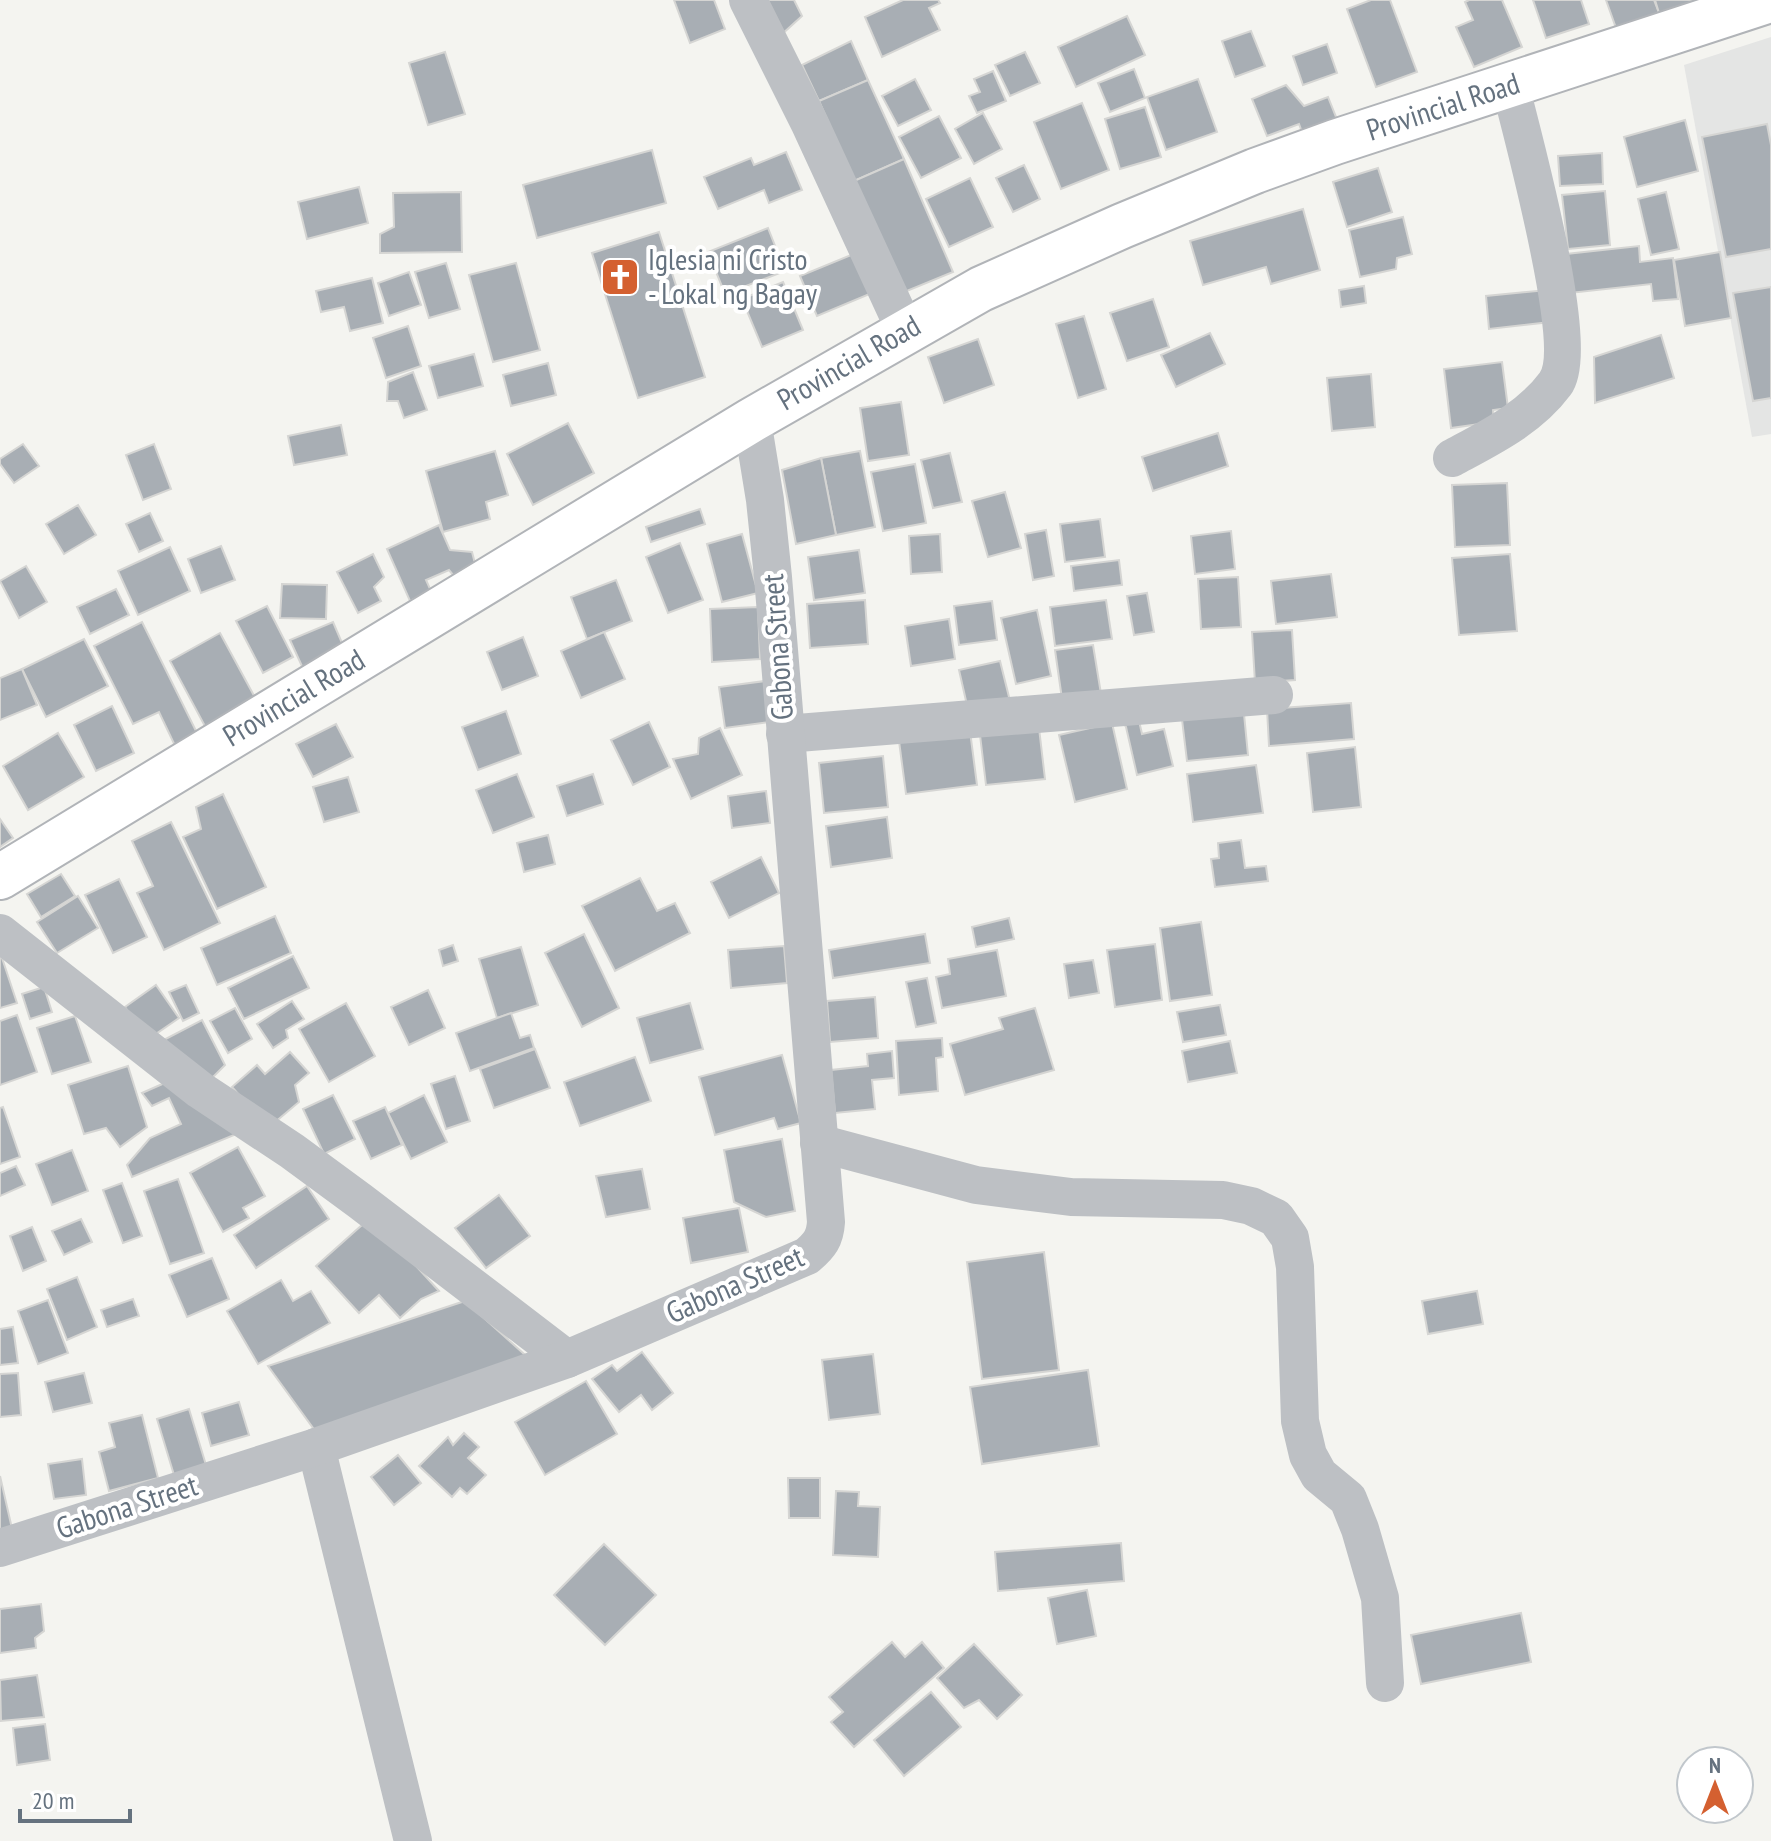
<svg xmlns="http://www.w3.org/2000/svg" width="1771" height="1841" font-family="'PT Sans Narrow',sans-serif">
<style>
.built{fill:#e4e5e4}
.building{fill:#a8aeb4;stroke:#d5d5d3;stroke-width:2}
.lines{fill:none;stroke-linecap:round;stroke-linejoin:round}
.major-casing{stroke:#b1b4b8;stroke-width:48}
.minor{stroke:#bdc0c4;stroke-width:38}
.major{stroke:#fff;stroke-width:44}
.labels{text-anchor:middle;stroke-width:8;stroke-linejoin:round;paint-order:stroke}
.street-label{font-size:30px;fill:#65727f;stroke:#fff}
.poi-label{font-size:30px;fill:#65727f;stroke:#fff;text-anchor:start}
</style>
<rect width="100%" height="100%" fill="#f4f4f0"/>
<polygon class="built" points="1771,37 1771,434 1752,437 1684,65"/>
<g class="building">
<polygon points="674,0 714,0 725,29 690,43"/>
<polygon points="764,0 794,0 802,16 781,35"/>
<polygon points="903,0 938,0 940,3 929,8 940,30 882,57 865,17"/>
<polygon points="1371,0 1390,0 1417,72 1376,87 1347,9"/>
<polygon points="1469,0 1502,0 1522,47 1474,67 1456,27 1473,20 1465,2"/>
<polygon points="1533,0 1581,0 1589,24 1546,38"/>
<polygon points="1606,0 1654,0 1659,13 1616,28"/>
<polygon points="1655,0 1701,0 1659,13"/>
<polygon points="1127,16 1145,55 1076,87 1058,47"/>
<polygon points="1251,31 1265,66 1235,77 1222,41"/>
<polygon points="851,41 868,80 819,101 802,65"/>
<polygon points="1327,44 1337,73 1303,85 1293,56"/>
<polygon points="445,52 465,114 428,125 409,63"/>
<polygon points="1025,52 1040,83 1010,96 995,65"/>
<polygon points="1134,69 1145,98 1110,112 1098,83"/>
<polygon points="993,71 1006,101 977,113 969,96 980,92 974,79"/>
<polygon points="915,79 931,110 898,126 882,96"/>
<polygon points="1198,79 1217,132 1166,150 1147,97"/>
<polygon points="868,80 904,159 854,181 819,101"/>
<polygon points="1286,85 1304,106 1328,97 1340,127 1305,140 1299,124 1267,136 1252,99"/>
<polygon points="1082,103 1109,170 1061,189 1034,122"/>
<polygon points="1145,107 1161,157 1120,169 1105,119"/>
<polygon points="983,113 1002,149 974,164 955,129"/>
<polygon points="939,116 961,158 921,178 899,137"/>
<polygon points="1685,120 1698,171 1637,187 1624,137"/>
<polygon points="1767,124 1771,145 1771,249 1726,257 1702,137"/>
<polygon points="652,150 666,203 537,238 523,185"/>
<polygon points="786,152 802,190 769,203 764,190 718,209 704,177 751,158 754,165"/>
<polygon points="1602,153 1603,184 1560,186 1558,156"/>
<polygon points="904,159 953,272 902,293 854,181"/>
<polygon points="1024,165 1040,199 1013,212 996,178"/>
<polygon points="1378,168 1392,212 1347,227 1333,182"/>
<polygon points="970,178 993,227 949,247 926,199"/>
<polygon points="359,187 368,223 307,239 298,202"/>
<polygon points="1605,191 1610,245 1568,249 1562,195"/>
<polygon points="461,192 462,252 380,253 380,234 394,227 393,193"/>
<polygon points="1666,192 1679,249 1651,255 1638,199"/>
<polygon points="1303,209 1320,270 1271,284 1266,267 1203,285 1190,241"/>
<polygon points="1403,217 1412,254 1397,258 1396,269 1360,277 1349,230"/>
<polygon points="768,228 785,271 725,294 708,252"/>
<polygon points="659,232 705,377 638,398 592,253"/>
<polygon points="1639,246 1640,262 1673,258 1678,299 1653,301 1651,284 1561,294 1557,255"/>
<polygon points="1720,252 1731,318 1685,326 1674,260"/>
<polygon points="856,253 872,293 817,316 800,276"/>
<polygon points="446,263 460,309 429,318 415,272"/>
<polygon points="516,263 540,350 493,362 469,275"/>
<polygon points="409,272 421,305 389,316 378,283"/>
<polygon points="372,278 383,323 350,331 344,307 321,312 316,291"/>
<polygon points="783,282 803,330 762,347 742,299"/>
<polygon points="1364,286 1366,303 1341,307 1339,290"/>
<polygon points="1771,287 1771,398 1753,401 1733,293"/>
<polygon points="1547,290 1550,322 1489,329 1486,296"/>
<polygon points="1153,299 1169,347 1127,361 1110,313"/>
<polygon points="1084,316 1106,389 1078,398 1056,324"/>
<polygon points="408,326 421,366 386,378 373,338"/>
<polygon points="1210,333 1225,364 1176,387 1161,355"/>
<polygon points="1661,335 1674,378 1595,403 1594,357"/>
<polygon points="978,339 994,385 944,403 928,357"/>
<polygon points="474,354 483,386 438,398 429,366"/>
<polygon points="1502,362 1508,408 1493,410 1494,422 1451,428 1444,369"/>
<polygon points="548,363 556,395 511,406 503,375"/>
<polygon points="413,372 427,410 404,418 398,401 387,401 388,382"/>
<polygon points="1371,374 1375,427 1332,431 1327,378"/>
<polygon points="901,402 909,455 868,461 860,408"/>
<polygon points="568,423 594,473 533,505 507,454"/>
<polygon points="341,425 347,455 294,465 288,436"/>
<polygon points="1218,433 1228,466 1153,491 1142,457"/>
<polygon points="23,444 39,466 14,483 0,464 0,459"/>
<polygon points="154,444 171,489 143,500 126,455"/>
<polygon points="495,451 508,495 486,502 490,519 443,532 426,471"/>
<polygon points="860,451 875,527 836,535 821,458"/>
<polygon points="950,453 962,502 933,508 921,460"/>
<polygon points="821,458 836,535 796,544 782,470"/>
<polygon points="915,464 926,523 883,531 871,472"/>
<polygon points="1507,483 1510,545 1455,547 1452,485"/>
<polygon points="1005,492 1021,548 988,557 972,501"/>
<polygon points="78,505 96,535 64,554 46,524"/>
<polygon points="700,509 705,524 651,542 646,527"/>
<polygon points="150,513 163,541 139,552 126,524"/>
<polygon points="1100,519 1105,557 1065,562 1060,524"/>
<polygon points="439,525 450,550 472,552 479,579 463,587 449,570 426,580 431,591 410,601 387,549"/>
<polygon points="1046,530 1054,576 1033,580 1025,534"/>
<polygon points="1231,531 1235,569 1195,574 1191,536"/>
<polygon points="742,534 758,593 722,602 707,544"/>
<polygon points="940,534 942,572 911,574 909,536"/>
<polygon points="680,543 703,600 668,613 646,557"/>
<polygon points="221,546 235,580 201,593 188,559"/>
<polygon points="170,547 190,591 138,615 118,571"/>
<polygon points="859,550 865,593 814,600 808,557"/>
<polygon points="373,554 384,577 374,587 381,601 358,613 337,572"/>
<polygon points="1510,554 1517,631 1459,635 1452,558"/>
<polygon points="1119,560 1122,585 1074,591 1071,566"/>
<polygon points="26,566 47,602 19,618 0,581"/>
<polygon points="1331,574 1337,617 1276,624 1271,581"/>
<polygon points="1238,577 1241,627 1201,629 1198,579"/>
<polygon points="616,580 632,621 587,639 571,597"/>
<polygon points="282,584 327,585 326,619 280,618"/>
<polygon points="116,589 129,615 90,634 77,607"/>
<polygon points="1147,593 1154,632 1134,635 1127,596"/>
<polygon points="865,600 868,644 810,648 807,604"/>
<polygon points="1106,600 1112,639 1055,646 1050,607"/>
<polygon points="992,601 997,640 959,645 954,606"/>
<polygon points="267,606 293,657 263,673 236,621"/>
<polygon points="758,607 760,659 712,662 710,609"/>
<polygon points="1037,610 1051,676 1016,684 1001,618"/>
<polygon points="949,619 955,659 911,666 905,626"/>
<polygon points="142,622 201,741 178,752 159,712 133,724 94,646"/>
<polygon points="333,622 348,657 306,675 290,640"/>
<polygon points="1292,630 1295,680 1255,683 1252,632"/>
<polygon points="604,632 625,679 581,698 561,651"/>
<polygon points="220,633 258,703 207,730 170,661"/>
<polygon points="523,637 538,676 502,690 487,652"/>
<polygon points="84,639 108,686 46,717 22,669"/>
<polygon points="1093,645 1102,700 1063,706 1055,650"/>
<polygon points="1000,661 1011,705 969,714 959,670"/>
<polygon points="22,669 37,705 0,720 0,678"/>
<polygon points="765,681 770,722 725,728 719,687"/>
<polygon points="1351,703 1354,739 1269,746 1267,709"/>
<polygon points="112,706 134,753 96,771 74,725"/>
<polygon points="506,711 521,754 478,770 462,727"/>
<polygon points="1181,711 1244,714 1248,755 1187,761"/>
<polygon points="1137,712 1142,734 1164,729 1173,766 1137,775 1126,727 1119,717"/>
<polygon points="649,722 670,767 633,785 611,740"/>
<polygon points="1112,723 1127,789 1075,802 1059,735"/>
<polygon points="336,724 353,757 313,777 296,744"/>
<polygon points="720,728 742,775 691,799 673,759 698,754 699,738"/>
<polygon points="1039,728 1045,779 986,785 980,735"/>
<polygon points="970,731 977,785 906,794 899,741"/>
<polygon points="58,733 84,777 28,810 3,766"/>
<polygon points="1355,747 1361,807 1313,812 1307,753"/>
<polygon points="883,756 888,807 824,813 819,763"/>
<polygon points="1256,765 1263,813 1193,822 1187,774"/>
<polygon points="517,774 534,817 493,833 476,790"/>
<polygon points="593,774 603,804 567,816 557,786"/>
<polygon points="348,777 359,812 324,822 313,787"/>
<polygon points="766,791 770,823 732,828 728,796"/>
<polygon points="223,794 266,887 217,909 183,837 201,829 196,807"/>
<polygon points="887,817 892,858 831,867 826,826"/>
<polygon points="0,819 13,838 0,847"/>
<polygon points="171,822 220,923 164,950 137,893 153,886 132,841"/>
<polygon points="548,835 555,864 524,872 517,843"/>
<polygon points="1241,840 1245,868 1266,866 1268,881 1215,887 1211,859 1219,858 1218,843"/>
<polygon points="761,857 779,893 729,918 711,882"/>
<polygon points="61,874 75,896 41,917 27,894"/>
<polygon points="640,878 657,911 675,903 690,933 615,971 582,906"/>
<polygon points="119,879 147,937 113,953 85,895"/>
<polygon points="78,896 98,928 57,953 37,922"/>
<polygon points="275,916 291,953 217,985 201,948"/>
<polygon points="1009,918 1014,939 976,947 972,927"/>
<polygon points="1201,922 1212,995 1170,1001 1160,928"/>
<polygon points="584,934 619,1008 582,1027 545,953"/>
<polygon points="925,934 930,963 833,978 829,950"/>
<polygon points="1155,944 1162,1000 1115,1007 1107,950"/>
<polygon points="453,945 458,961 443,966 439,950"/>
<polygon points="784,946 787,983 731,988 728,950"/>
<polygon points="521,947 538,1005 497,1018 479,959"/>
<polygon points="997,950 1006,996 942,1008 936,977 950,974 948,959"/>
<polygon points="293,956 309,988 244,1019 228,988"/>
<polygon points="0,958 2,958 17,1003 0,1008"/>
<polygon points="1093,960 1099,993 1069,998 1064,964"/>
<polygon points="927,978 936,1023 916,1027 906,982"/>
<polygon points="156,985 179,1018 147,1040 125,1007"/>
<polygon points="186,985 199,1013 183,1021 169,992"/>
<polygon points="44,987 52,1012 30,1019 22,994"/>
<polygon points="428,990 445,1028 409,1045 391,1007"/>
<polygon points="875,997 878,1038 830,1042 827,1001"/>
<polygon points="292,1001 304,1019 286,1030 288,1038 273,1048 257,1024"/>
<polygon points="346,1003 375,1056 329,1082 299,1029"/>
<polygon points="690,1003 703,1049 650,1063 637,1018"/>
<polygon points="1220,1005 1226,1035 1183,1042 1177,1012"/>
<polygon points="235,1008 252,1039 228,1053 210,1021"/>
<polygon points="1035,1008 1054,1070 965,1095 950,1044 1003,1029 999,1018"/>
<polygon points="511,1013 520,1038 530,1035 534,1048 470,1071 456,1033"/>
<polygon points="17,1015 37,1072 0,1085 0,1021"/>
<polygon points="75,1016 91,1062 52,1074 37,1028"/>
<polygon points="202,1020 225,1065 203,1087 154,1045"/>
<polygon points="942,1038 943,1057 936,1058 938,1091 899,1095 896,1041"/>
<polygon points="1230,1041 1237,1073 1188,1082 1182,1051"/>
<polygon points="535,1049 550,1088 494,1108 480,1069"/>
<polygon points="892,1051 894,1078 872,1080 875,1109 835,1113 831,1070 868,1066 867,1054"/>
<polygon points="290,1052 309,1073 295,1085 299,1102 268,1128 232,1087 257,1065 265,1074"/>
<polygon points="782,1055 801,1123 778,1129 774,1118 715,1135 699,1077"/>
<polygon points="635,1057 651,1101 580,1126 564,1082"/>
<polygon points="128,1066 147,1127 120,1147 106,1128 84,1134 68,1085"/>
<polygon points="455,1076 470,1121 446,1129 431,1084"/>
<polygon points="176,1078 239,1133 132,1177 127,1165 150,1138 181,1124 169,1098 152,1106 142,1093"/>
<polygon points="333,1095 355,1139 324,1154 303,1109"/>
<polygon points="424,1095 447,1142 411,1159 388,1113"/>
<polygon points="3,1107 20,1157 0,1164 0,1108"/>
<polygon points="385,1107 402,1145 371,1159 353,1121"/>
<polygon points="782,1139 795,1211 766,1217 734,1202 724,1150"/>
<polygon points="238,1147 265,1196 243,1208 249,1218 223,1232 190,1173"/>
<polygon points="72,1150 88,1191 52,1205 36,1164"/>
<polygon points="16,1166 25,1185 0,1196 0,1173"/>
<polygon points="642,1169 650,1209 606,1217 596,1176"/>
<polygon points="178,1179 204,1253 170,1264 144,1191"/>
<polygon points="122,1183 142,1236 123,1243 103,1190"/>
<polygon points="307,1186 329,1219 256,1268 234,1235"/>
<polygon points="499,1195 530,1236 486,1268 455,1228"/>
<polygon points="739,1208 748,1252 691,1263 683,1218"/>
<polygon points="371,1217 439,1291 421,1299 400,1318 379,1295 359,1313 316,1266"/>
<polygon points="81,1219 92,1242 64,1255 52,1231"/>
<polygon points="32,1227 46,1261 23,1271 10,1236"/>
<polygon points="1044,1252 1059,1370 982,1379 967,1262"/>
<polygon points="212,1258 229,1299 187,1317 169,1275"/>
<polygon points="77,1277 97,1327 67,1340 47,1289"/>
<polygon points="281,1280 293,1301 311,1291 330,1323 258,1364 227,1311"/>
<polygon points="1477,1291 1483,1324 1428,1334 1422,1301"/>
<polygon points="133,1299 139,1316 107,1327 101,1310"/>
<polygon points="48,1300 68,1353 38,1364 18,1311"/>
<polygon points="465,1301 533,1362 316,1432 268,1366"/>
<polygon points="13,1327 18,1363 0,1365 0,1329"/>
<polygon points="642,1352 673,1393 652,1410 641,1395 619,1412 592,1379 612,1365 617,1371"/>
<polygon points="873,1354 880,1414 829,1420 822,1360"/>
<polygon points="1088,1370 1099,1446 982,1464 970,1387"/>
<polygon points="18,1373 21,1415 0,1417 0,1374"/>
<polygon points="84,1373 92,1403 53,1412 45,1382"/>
<polygon points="586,1381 617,1434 545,1475 515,1422"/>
<polygon points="239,1402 249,1435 211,1446 202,1413"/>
<polygon points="189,1409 206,1465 174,1475 157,1419"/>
<polygon points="142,1415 158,1478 109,1491 99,1452 115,1447 109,1423"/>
<polygon points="464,1433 479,1447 468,1458 486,1475 467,1494 460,1488 452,1497 419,1466 448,1437 453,1445"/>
<polygon points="398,1455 421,1483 394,1505 371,1477"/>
<polygon points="82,1459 86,1495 54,1499 48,1464"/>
<polygon points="0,1476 13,1533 0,1536"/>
<polygon points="788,1478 820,1478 820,1518 789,1518"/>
<polygon points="836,1491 859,1492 858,1506 880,1507 878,1557 833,1555"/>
<polygon points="1121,1543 1124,1581 998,1591 995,1552"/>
<polygon points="604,1544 656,1595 605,1645 554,1595"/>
<polygon points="1087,1590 1096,1636 1057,1644 1048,1598"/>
<polygon points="41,1604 44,1631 35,1638 36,1648 0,1653 0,1609"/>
<polygon points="1521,1613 1531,1662 1421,1684 1411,1635"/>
<polygon points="892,1642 905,1657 922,1642 944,1668 854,1747 831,1722 843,1712 829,1697"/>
<polygon points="974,1644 1022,1695 997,1719 979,1700 964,1708 937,1678"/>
<polygon points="37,1675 44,1717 1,1721 0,1680"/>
<polygon points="931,1692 961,1727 904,1776 874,1740"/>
<polygon points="45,1724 50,1760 17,1765 13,1728"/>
</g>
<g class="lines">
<defs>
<polyline id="major" points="0,877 752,420 981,289 1122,226 1255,171 1335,142 1770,0"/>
</defs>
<use href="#major" class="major-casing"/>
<g class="minor">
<polyline points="748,0 810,124 905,330"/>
<path d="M1452 458C1489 438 1529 419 1555 384 1582 349 1522 134 1510 85"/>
<polyline points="785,734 1274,695"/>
<polyline points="0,933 200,1090 292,1151 360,1201 567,1359"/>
<polyline points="819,1143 976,1185 1071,1197 1223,1200 1251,1206 1276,1218 1290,1238 1295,1267 1300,1421 1308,1455 1319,1475 1348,1499 1360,1529 1380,1598 1385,1683"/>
<polyline points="316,1447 413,1841"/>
<path d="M0 1548 316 1447 567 1359 807 1256C820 1245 825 1238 826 1222L773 577 765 500 752 420"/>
</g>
<use href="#major" class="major"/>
</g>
<defs>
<symbol id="church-square" viewBox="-11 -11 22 22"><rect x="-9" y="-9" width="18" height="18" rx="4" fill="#d46030" stroke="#fff"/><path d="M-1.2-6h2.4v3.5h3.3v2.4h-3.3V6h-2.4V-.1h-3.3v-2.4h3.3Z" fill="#fff"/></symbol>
</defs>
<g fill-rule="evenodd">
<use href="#church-square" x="598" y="255" width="44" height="44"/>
</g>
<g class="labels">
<g class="street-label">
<text transform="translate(1443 107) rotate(-18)" y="10">Provincial Road</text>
<text transform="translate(849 363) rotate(-30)" y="10">Provincial Road</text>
<text transform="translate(778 647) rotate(-94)" y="10">Gabona Street</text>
<text transform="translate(294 698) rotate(-31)" y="10">Provincial Road</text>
<text transform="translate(735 1285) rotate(-24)" y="10">Gabona Street</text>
<text transform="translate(127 1507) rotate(-18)" y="10">Gabona Street</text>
</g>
<g class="poi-label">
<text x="648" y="270">Iglesia ni Cristo<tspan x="648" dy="34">- Lokal ng Bagay</tspan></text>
</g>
</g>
<g transform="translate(1715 1785)"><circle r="38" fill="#ffffff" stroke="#c1c7cc" stroke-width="2"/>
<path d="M0-6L14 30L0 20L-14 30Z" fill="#d46030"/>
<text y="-12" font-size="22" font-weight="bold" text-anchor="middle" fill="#65727f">N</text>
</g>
<path d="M20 1809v12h110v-12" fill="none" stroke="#65727f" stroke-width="4"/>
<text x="32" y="1809" font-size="24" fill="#65727f" stroke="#ffffff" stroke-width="6" paint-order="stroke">20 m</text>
</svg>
